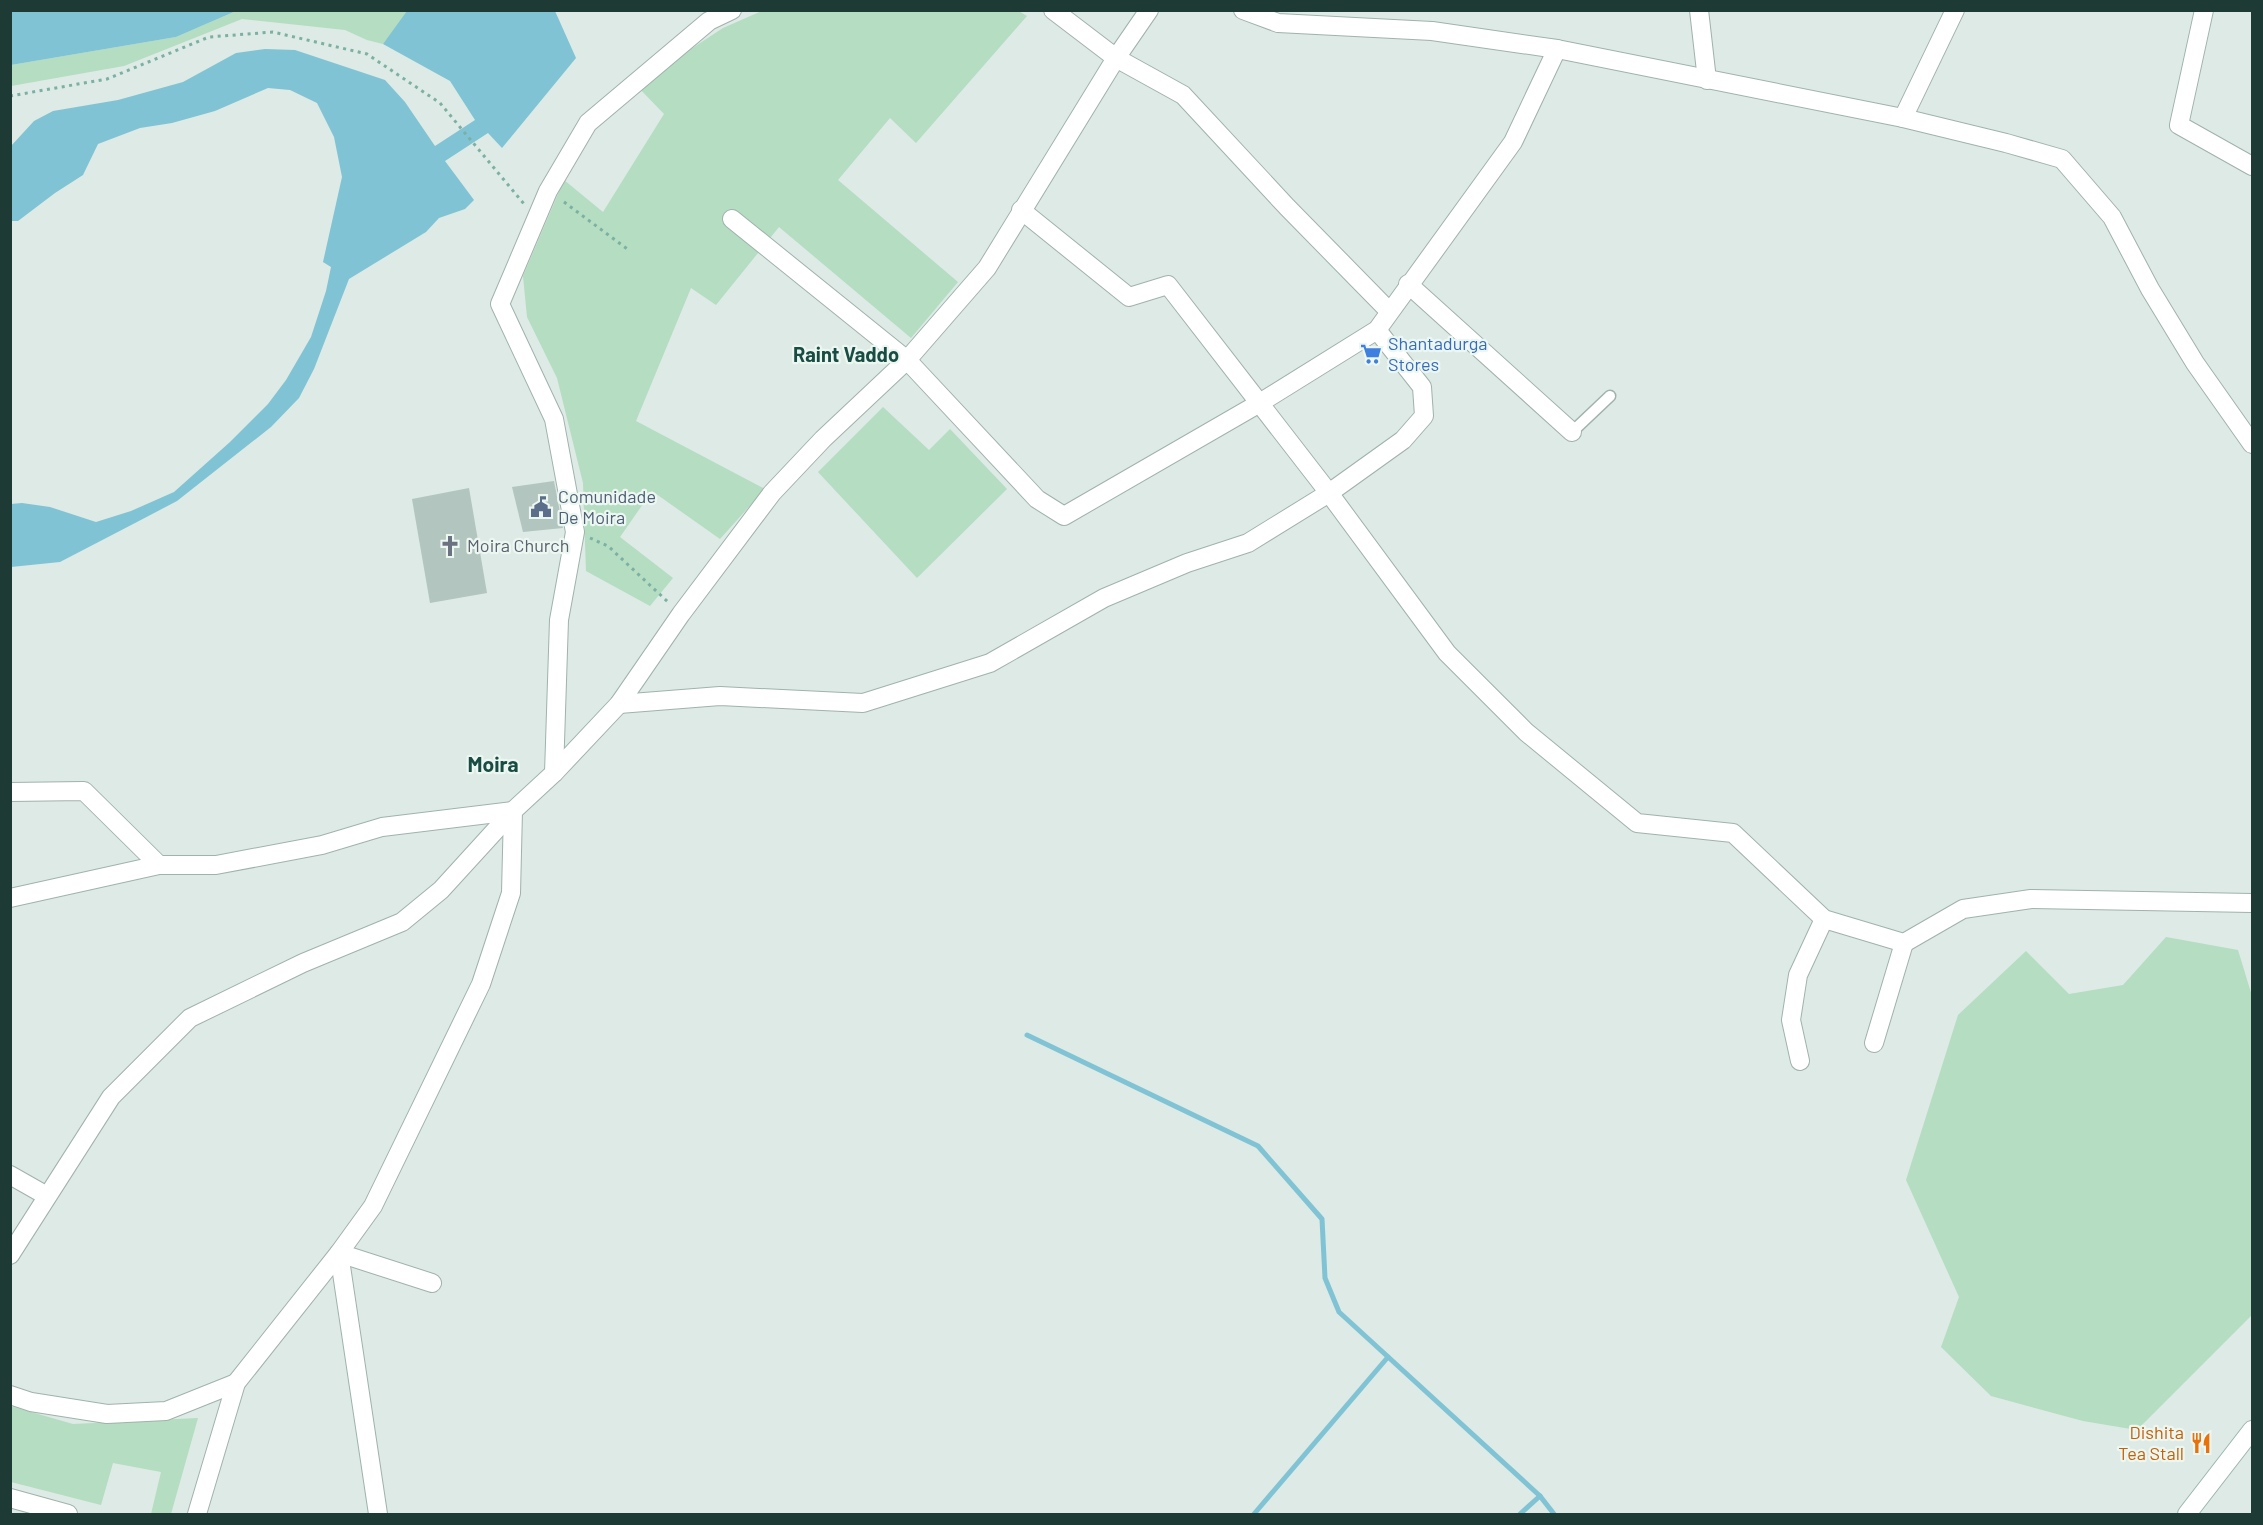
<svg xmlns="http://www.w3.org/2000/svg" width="2263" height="1525" font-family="Barlow,sans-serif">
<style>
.green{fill:#b4ddc1}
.water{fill:#80c3d4}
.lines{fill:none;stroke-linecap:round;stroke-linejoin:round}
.stream{stroke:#80c3d4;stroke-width:5}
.building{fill:#b2c5be}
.lane-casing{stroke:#a0b2ac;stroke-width:13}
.street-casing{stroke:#a0b2ac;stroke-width:20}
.secondary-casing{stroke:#9bb6ae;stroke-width:20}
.path{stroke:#7bb0a2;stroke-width:3;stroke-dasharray:3 4.5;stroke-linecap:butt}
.lane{stroke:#fff;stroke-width:10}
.street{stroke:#fff;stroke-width:18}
.secondary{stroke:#fff;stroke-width:18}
.labels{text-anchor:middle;stroke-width:4.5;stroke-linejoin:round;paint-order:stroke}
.shop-label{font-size:18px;fill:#366cbe;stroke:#edf7f2;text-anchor:start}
.service-label{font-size:18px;fill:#4e5e75;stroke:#edf7f2;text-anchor:start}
.worship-label{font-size:18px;fill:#5b616d;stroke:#edf7f2;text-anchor:start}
.food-label{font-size:18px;fill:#c56008;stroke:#edf7f2;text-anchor:end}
.neighbourhood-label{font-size:20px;font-weight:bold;fill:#194d43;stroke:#edf7f2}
.quarter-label{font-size:21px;font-weight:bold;fill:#194d43;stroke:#edf7f2}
</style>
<rect width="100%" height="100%" fill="#ddeae5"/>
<g class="green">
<polygon points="764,10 1017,10 1027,16 916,143 890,118 838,180 958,282 911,338 779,227 716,305 691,288 636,421 765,489 720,539 652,491 620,537 673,578 650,606 586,571 583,483 557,378 527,317 523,276 564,180 603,212 664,114 636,85 723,28"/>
<polygon points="236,11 407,11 407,13 383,44 367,40 345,30 242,19 124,66 11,86 11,65 176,37"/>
<polygon points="883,407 929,450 950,429 1007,489 917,578 818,472"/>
<polygon points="2166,937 2238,950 2252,996 2252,1315 2137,1430 2083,1421 1991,1396 1941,1347 1959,1297 1906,1180 1958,1015 2026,951 2069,994 2123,985"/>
<polygon points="10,1406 73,1424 198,1418 171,1514 151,1514 161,1472 113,1463 101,1505 11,1482"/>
</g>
<g class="water">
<polygon points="11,10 236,10 236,11 176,37 11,65"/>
<polygon points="407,11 555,11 576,58 502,148 488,133 445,161 474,200 465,209 439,218 426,232 349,279 314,369 299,398 271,427 177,501 137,522 60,562 11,567 11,504 22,503 50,507 96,522 131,511 174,492 230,442 268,404 286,380 311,337 326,291 331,267 323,262 342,177 334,137 317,103 290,90 268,88 215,111 172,123 140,128 98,144 83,175 55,193 18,221 11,221 11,146 34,121 53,111 118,100 183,82 236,53 265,49 295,50 385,80 405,102 435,146 475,120 450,81 383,44"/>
</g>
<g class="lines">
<g class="stream">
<polyline points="1027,1035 1258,1146 1322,1219 1325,1278 1339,1312 1540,1496 1554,1514"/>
<polyline points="1254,1514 1388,1357"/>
<polyline points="1520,1514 1540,1496"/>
</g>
</g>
<g class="building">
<polygon points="554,481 563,528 523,532 512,487"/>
<polygon points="469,488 487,593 430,603 412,499"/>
</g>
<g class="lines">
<defs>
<polyline id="lane" points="1572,432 1610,396"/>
<g id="street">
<polyline points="1053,10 1116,58 1183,95 1287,207 1389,311"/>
<polyline points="1243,10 1278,23 1432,31 1557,49 1903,118 2006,143 2062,159 2112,217 2150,289 2195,363 2252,444"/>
<polyline points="1699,10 1707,80"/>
<polyline points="2204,10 2179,125 2252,166"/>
<polyline points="1903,118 1955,10"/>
<polyline points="1021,210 1129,297 1168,285 1329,493 1447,653 1526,732 1637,823 1733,833 1824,919 1904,943 1963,909 2031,899 2252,903"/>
<polyline points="732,219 907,360 1037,499 1064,516 1258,404 1377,330 1513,142 1557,49"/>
<polyline points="1408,284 1572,432"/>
<polyline points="619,704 720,696 863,703 990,663 1104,598 1187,563 1248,543 1329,493 1403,440 1424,416 1422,387 1377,330"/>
<polyline points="554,773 559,620 575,532 554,419 500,304 548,191 588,123 709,21 732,10"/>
<polyline points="10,792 84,791 159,865 216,865 322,845 382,827 513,811"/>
<polyline points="10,898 159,865"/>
<polyline points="1874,1043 1904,943"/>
<polyline points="1800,1061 1791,1020 1798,975 1824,919"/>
<polyline points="10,1175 47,1196"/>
<polyline points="10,1255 111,1097 190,1018 303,963 402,922 441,890 513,811"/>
<polyline points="10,1395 31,1402 107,1414 166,1411 236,1383"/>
<polyline points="10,1498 68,1514"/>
<polyline points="197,1514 236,1383 339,1253 373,1206 481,984 511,893 513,811 554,773 619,704 681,614 772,493 823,439 907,360 987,268 1116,58 1149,10"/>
<polyline points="378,1514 339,1253 432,1283"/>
</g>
<polyline id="secondary" points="2187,1514 2252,1430"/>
</defs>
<use href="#lane" class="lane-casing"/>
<use href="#street" class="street-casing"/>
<use href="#secondary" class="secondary-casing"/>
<g class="path">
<polyline points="10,96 107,79 209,37 273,32 367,54 440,103 524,204"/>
<polyline points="564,202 630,251"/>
<polyline points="590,538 608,546 668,602"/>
</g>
<use href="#lane" class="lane"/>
<use href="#street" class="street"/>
<use href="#secondary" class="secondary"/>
</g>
<defs>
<symbol id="supermarket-bare" viewBox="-9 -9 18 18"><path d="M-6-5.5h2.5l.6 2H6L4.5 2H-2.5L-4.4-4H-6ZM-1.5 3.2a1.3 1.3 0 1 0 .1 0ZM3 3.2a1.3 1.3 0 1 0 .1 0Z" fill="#3f7fe0" stroke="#edf7f2" stroke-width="2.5" paint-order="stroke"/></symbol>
<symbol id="civic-bare" viewBox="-9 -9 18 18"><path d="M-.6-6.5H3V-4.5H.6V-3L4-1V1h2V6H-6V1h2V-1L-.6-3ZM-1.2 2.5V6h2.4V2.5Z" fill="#5c6f8a" stroke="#edf7f2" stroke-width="2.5" paint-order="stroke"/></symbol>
<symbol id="church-bare" viewBox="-9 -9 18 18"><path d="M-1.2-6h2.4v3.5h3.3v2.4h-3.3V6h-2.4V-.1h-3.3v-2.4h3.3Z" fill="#6b7280" stroke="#edf7f2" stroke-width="2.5" paint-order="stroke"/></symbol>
<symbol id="restaurant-bare" viewBox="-9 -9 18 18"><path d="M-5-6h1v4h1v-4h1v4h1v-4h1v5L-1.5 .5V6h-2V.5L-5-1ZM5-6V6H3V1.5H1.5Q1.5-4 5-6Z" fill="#e8710a" stroke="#edf7f2" stroke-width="2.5" paint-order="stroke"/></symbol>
</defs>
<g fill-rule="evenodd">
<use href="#supermarket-bare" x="1356" y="339" width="30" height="30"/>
<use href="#civic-bare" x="526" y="492" width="30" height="30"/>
<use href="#church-bare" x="435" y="531" width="30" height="30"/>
<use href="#restaurant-bare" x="2186" y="1428" width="30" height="30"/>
</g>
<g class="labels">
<g class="shop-label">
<text x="1388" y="350">Shantadurga<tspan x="1388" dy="21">Stores</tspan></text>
</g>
<g class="service-label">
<text x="558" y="503">Comunidade<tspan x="558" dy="21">De Moira</tspan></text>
</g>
<g class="worship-label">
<text x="467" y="552">Moira Church</text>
</g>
<g class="food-label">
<text x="2184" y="1439">Dishita<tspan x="2184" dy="21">Tea Stall</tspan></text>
</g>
<g class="neighbourhood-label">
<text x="846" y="362">Raint Vaddo</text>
</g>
<g class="quarter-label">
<text x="493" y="772">Moira</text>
</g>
</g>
<rect width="2263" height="1525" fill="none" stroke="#1e3a34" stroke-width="24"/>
</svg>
